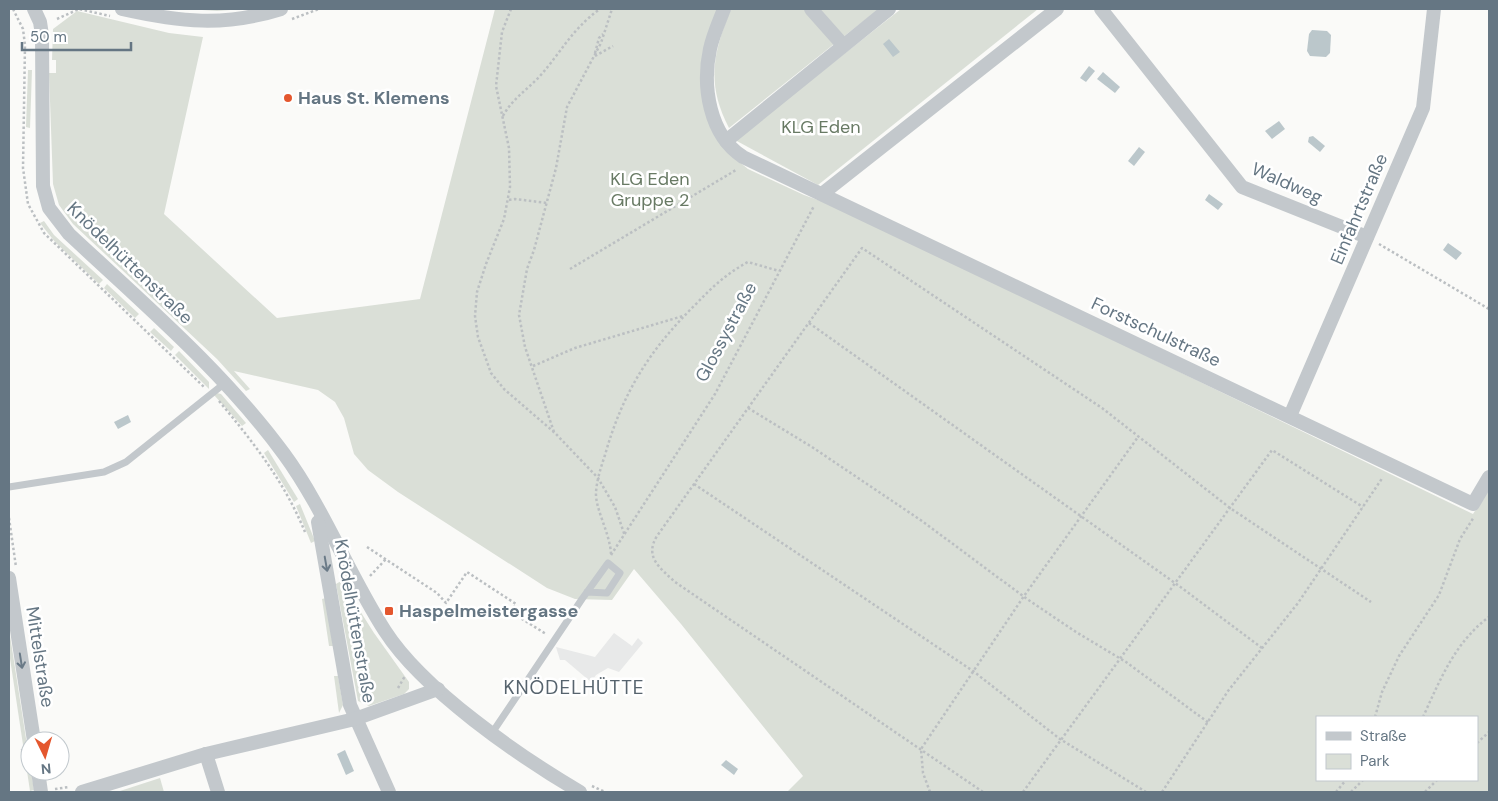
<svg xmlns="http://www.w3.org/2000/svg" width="1498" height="801" font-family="'DM Sans',sans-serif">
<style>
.built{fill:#e8e9e9}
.green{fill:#dadfd7;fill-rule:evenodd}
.water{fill:#bbc7cb}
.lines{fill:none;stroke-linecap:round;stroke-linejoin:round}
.path{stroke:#bbbfc2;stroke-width:2.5;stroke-dasharray:2.5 2.5;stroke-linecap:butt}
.service{stroke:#c3c8cc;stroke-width:7}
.minor{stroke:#c3c8cc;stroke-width:14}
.oneway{stroke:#6a7a87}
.poi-dot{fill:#e4572e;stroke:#fff;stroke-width:2}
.labels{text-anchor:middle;stroke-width:5;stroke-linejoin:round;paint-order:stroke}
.poi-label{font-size:18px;font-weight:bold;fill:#657683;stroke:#fff;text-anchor:start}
.park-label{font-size:18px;fill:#687a64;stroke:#fff}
.street-label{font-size:18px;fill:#657683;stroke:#fff}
.neighbourhood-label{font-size:19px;letter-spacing:1px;fill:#57646e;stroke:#fff}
</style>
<rect width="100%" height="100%" fill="#fafaf8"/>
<polygon class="built" points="614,633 632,646 638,638 643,643 619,672 608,668 596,675 594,678 601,685 598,688 565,660 560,660 556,647 595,657"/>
<g class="green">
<polygon points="187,9 244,9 217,11"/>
<path d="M495 9H717L704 48 726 151 748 169 804 195 843 209 1473 514 1489 489V792H787L803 776 681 624 634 569 612 600 575 599 547 588 398 492 368 470 354 454 344 418 335 402 318 390 234 371 250 389 246 391 217 359 73 224 59 205 53 184 49 73H56V60H52L53 29 77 11 169 33 203 37 164 214 277 318 420 299ZM1317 717H1477V780H1317Z"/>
<path d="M731 9H804L834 44 729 128C706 84 713 52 731 9Z"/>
<polygon points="818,9 879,9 843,37"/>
<polygon points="901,9 1038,9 818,185 735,140"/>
<polygon points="28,70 32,70 30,128 26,127"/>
<polygon points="44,221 54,235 103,280 99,284 55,242 40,223"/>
<polygon points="107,284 139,314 135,318 104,288"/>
<polygon points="154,328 174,347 171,351 150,332"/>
<polygon points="179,351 209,382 209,389 175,355"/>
<polygon points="217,393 221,394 246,423 242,426 214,395"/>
<polygon points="268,450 298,499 294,502 264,453"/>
<polygon points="300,504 315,541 311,543 296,506"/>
<polygon points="341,581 374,633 409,682 409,689 404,694 369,706 358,701 336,584"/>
<polygon points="326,598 333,646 329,646 322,599"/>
<polygon points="9,629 34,790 30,791 9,652"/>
<polygon points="334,676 338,676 343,705 339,713"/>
<polygon points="160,778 164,792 117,792"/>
</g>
<g class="water">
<polygon points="1312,30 1327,31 1331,35 1330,53 1326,57 1310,56 1307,51 1309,34"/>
<polygon points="889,39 900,52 893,57 883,44"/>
<polygon points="1089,66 1095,71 1086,82 1080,78"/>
<polygon points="1103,72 1120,87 1115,93 1097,79"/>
<polygon points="1279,121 1285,129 1272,139 1265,131"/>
<polygon points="1313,136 1325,146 1320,152 1308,142 1309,137"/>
<polygon points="1139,147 1145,152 1134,166 1128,161"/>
<polygon points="1209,194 1223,204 1218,210 1205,200"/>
<polygon points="1448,243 1462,253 1456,260 1443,250"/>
<polygon points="128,415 131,422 118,429 114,422"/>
<polygon points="345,750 354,771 346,775 337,754"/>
<polygon points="726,760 738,769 734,775 721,765"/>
</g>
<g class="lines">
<g class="path">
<polyline points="13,9 23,29 25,45 23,168 28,204 44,233 204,387"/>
<polyline points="511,9 502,32 496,86 509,148 510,187 504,219 486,264 477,292 475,316 478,337 491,373 504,389 555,433 598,478 615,507 625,536"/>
<polyline points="57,19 79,9 110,16"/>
<polyline points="292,19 319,9"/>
<polyline points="595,53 599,38 603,34"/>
<polyline points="595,56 613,46"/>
<path d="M503 116C512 99 527 90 540 76 562 51 572 29 600 9"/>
<polyline points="509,200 515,199 547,203"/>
<polyline points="1379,244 1489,309"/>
<polyline points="570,269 736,170"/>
<polyline points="809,323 1175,583 1262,648"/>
<polyline points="533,366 575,348 683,316"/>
<path d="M219 401C253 442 284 481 305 532"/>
<polyline points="748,408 812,447 922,521 1027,599 1076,632 1126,662 1209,723"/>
<polyline points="554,432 525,347 519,315 527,269 534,250 556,168 567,107 601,43 612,9"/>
<polyline points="694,484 973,671 1060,739 1146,792"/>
<polyline points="9,518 16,567"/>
<polyline points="367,547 437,593 446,603 467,572 516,604 511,612 546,634"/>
<path d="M611 554C610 533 595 509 596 492 597 479 601 467 605 455 623 391 651 348 698 302 713 286 729 272 748 262L779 271"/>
<polyline points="611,555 715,394 814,206"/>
<polyline points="370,576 386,559"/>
<polyline points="398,688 405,676"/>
<polyline points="1375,717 1382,692 1399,656 1439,595 1460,539 1474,517"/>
<path d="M1423 717C1440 680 1455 642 1489 617"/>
<polyline points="1477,743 1489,732"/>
<polyline points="22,749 25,766"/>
<polyline points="592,786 605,792"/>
<polyline points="55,789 69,787"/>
<polyline points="930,792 923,773 921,749 1024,596 1138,437"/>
<path d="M983 792 675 582C660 568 644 557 657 536L862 248 1102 408 1230 508 1371 602"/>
<polyline points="1023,792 1272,450 1363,507"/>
<polyline points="1162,792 1228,691 1298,603 1383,477"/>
<polyline points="1336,792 1346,780"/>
<polyline points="1351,792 1363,780"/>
<polyline points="1425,792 1437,780"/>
</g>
<g class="service">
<polyline points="9,487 104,472 126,462 225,383"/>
<polyline points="492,733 582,599 608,563 620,573 607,593 587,592"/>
</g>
<g class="minor">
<path d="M34 9 40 22 42 35 43 186 49 208 69 234C144 304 223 371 284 454 323 507 349 575 385 631 423 690 519 756 580 792"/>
<path d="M122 9C180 22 224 27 281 9"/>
<path d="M724 9C719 22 713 35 710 49 702 86 709 135 743 157L1473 504 1489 477"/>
<polyline points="811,9 843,45"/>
<polyline points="1101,9 1242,187 1367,237"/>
<polyline points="726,141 889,9"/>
<polyline points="822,194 1057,9"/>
<polyline points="1290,416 1423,108 1434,9"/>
<polyline points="318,522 350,705 389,792"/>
<polyline points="9,578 34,741"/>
<polyline points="206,754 218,792"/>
<polyline points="38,771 41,792"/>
<polyline points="82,792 206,754 355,719 438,689"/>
</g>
</g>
<defs><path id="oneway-shaft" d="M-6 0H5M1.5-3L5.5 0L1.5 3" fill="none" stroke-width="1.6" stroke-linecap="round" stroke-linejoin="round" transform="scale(1.25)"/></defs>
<g class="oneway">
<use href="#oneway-shaft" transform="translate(326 564) rotate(80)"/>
<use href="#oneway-shaft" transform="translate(21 661) rotate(81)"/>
</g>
<g class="poi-dot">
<circle cx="288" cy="98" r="5"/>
<rect x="384" y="606" width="10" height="10" rx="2.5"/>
</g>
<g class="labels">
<g class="poi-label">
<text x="298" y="104">Haus St. Klemens</text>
<text x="399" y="617">Haspelmeistergasse</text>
</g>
<g class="park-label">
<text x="821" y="133">KLG Eden</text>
<text x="650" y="185">KLG Eden<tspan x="650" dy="21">Gruppe 2</tspan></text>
</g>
<g class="street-label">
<text transform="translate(1287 183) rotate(24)" y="6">Waldweg</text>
<text transform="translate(1359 209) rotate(-67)" y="6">Einfahrtstraße</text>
<text transform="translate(130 263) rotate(44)" y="6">Knödelhüttenstraße</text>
<text transform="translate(726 332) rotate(-62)" y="6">Glossystraße</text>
<text transform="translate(1156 332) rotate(25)" y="6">Forstschulstraße</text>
<text transform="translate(355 621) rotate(80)" y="6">Knödelhüttenstraße</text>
<text transform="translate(40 657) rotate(81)" y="6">Mittelstraße</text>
</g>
<g class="neighbourhood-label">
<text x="574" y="694">KNÖDELHÜTTE</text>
</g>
</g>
<rect width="1498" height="801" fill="none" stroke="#657683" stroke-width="20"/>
<rect x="1316" y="716" width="162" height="65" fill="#ffffff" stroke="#c1c8cd"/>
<rect x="1326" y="732" width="25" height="8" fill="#c3c8cc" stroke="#c1c8cd"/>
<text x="1360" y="741" font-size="15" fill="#657683">Straße</text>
<rect x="1326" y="754" width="25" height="15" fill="#dadfd7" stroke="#c1c8cd"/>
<text x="1360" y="766" font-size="15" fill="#657683">Park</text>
<g transform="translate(45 756) rotate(175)"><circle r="24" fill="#ffffff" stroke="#c1c8cd"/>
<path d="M0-4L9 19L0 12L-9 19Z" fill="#e4572e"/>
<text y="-8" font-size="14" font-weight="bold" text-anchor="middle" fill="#657683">N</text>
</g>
<path d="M22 42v8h109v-8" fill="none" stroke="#657683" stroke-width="2.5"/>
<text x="30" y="42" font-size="15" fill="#657683" stroke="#ffffff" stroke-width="4" paint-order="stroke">50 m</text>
</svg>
